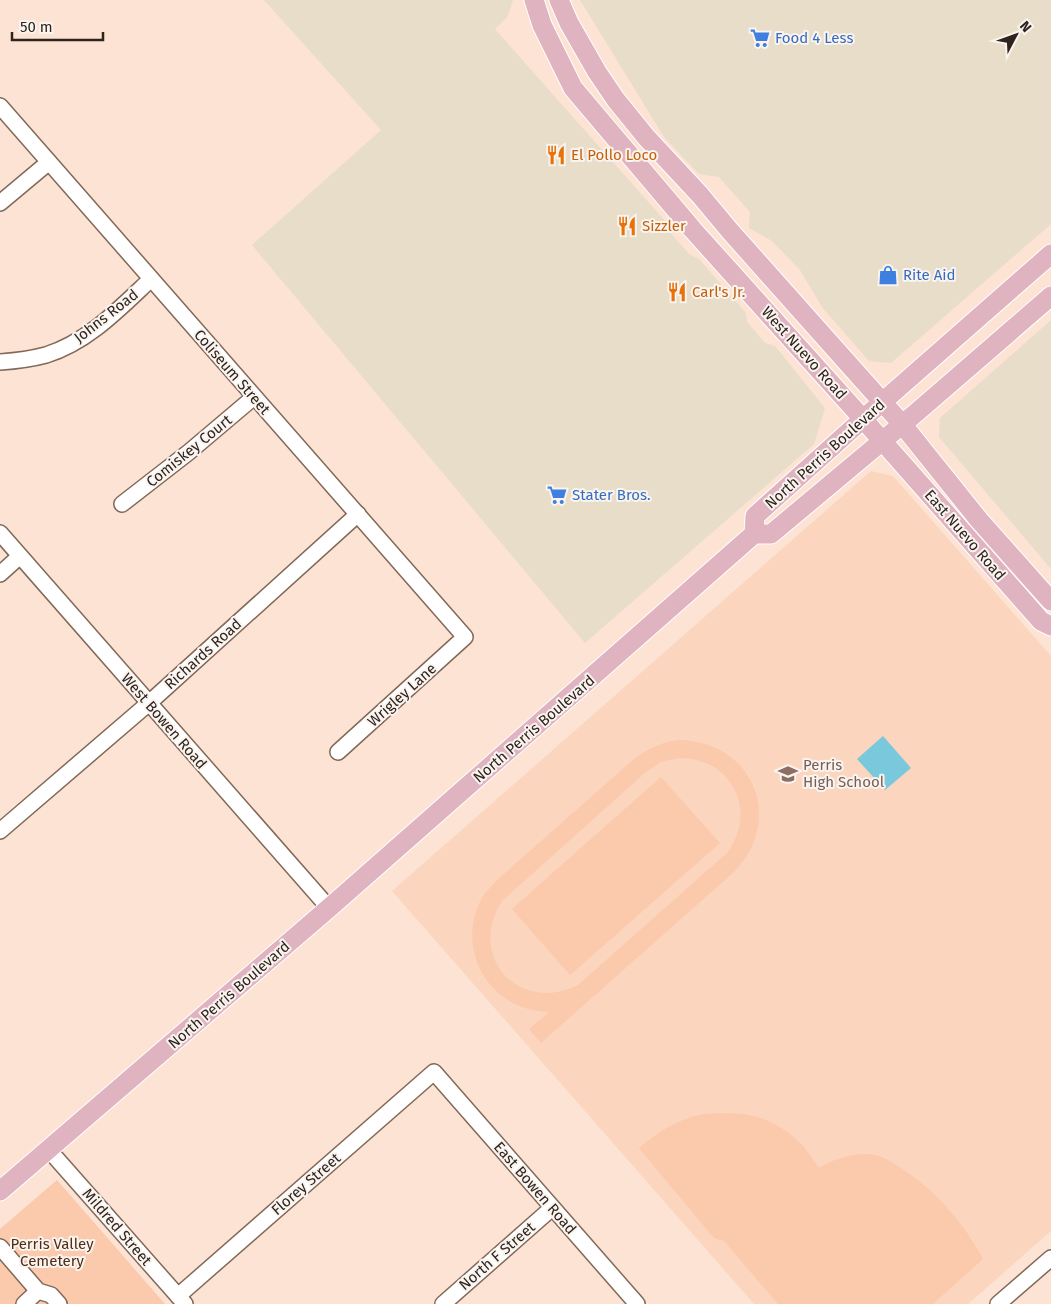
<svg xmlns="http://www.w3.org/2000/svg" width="1051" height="1304" font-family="'Fira Sans',sans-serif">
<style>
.commercial{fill:#e8ddc9}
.built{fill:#fbd5be}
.green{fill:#fbc9ab;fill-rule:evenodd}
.water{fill:#79c8dc}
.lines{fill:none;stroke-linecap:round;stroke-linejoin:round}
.minor-casing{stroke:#826857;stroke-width:18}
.major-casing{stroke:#fff;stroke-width:21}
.minor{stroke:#fff;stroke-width:15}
.major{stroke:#dfb3c0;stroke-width:19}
.labels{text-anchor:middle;stroke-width:4;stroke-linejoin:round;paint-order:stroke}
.shop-label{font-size:15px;fill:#366cbe;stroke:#faf4f0;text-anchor:start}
.food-label{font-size:15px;fill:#c56008;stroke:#faf4f0;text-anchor:start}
.street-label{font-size:15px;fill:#2f241d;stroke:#faf4f0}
.education-label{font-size:15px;fill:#785e54;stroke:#faf4f0;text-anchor:start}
.park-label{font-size:15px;fill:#522d13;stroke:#faf4f0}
</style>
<rect width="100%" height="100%" fill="#fce3d4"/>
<g class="commercial">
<polygon points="264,0 513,0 508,16 495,29 666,222 668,230 689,254 699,259 746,313 747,322 765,343 775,346 825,408 814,444 585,643 252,245 381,130"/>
<polygon points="580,0 1051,0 1051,224 891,363 869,361 822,307 800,270 772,241 749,228 750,212 719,177 699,174 664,137"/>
<polygon points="1051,320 1051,569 939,437 940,418"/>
</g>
<polygon class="built" points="871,471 893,476 1051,656 1051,1231 968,1304 754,1304 392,891"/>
<g class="green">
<path d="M677 740C752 740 786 818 734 872L541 1043 529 1029 549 1012C534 1011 520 1008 508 1000 474 979 462 933 482 898 486 891 492 886 497 880L634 759C647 749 660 743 677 740ZM678 758C731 757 758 809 728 852L578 985C519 1015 465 955 503 900L646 772 661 762Z"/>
<polygon points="661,777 720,843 570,975 512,909"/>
<path d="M723 1113C730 1114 737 1113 743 1114 762 1116 783 1127 797 1140 806 1148 812 1158 819 1168 835 1159 848 1154 866 1154 880 1154 890 1161 901 1168 936 1191 964 1223 983 1259L933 1304H778L724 1241 714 1238 639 1148C657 1133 676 1120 699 1115 707 1113 716 1114 723 1113Z"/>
<polygon points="57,1180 165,1304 0,1304 0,1229"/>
</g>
<polygon class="water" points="883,736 911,768 885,790 857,759"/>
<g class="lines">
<defs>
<g id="minor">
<polyline points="0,106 465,637 338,752"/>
<polyline points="0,203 49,162"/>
<path d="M0 362C15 361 31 359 46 355 88 342 120 308 151 279"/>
<polyline points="122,504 189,452 254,397"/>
<polyline points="0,533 329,908"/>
<polyline points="0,574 20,556"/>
<polyline points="0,831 149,703 358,514"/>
<polyline points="49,1150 185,1304"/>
<polyline points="0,1247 38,1291 51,1295 59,1304"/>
<polyline points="178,1296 434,1072 637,1304"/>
<polyline points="24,1304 38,1291"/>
<polyline points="443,1304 552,1208"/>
<polyline points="998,1304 1051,1258"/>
</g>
<g id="major">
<polyline points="534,0 542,25 573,88 693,230 863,419 1041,621 1051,626"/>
<polyline points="559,0 569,23 597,72 616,100 646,137 700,195 730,231 902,424 979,520 1051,601"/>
<polyline points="754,534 771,534 917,412 1051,296"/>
<polyline points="0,1191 329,908 754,534 755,516 863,419 1051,254"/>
</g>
</defs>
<use href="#minor" class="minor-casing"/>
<use href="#major" class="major-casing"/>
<use href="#minor" class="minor"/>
<use href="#major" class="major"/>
</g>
<defs>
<symbol id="supermarket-bare" viewBox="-9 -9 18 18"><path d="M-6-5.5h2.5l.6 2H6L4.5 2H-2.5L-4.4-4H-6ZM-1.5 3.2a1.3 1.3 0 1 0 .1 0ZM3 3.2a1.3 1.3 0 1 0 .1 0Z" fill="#3f7fe0" stroke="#faf4f0" stroke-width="2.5" paint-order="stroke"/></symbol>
<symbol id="restaurant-bare" viewBox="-9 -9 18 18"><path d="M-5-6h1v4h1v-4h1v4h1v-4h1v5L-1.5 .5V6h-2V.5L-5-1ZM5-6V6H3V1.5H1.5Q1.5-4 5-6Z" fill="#e8710a" stroke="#faf4f0" stroke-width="2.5" paint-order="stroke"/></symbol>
<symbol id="shop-bare" viewBox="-9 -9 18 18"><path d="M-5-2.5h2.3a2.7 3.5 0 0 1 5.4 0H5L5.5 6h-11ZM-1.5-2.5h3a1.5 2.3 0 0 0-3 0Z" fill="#3f7fe0" stroke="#faf4f0" stroke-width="2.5" paint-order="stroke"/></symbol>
<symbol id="school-bare" viewBox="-9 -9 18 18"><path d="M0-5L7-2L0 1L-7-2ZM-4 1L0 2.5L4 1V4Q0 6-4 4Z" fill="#8d6e63" stroke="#faf4f0" stroke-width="2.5" paint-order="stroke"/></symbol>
</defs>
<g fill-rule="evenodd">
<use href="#supermarket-bare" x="746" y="24" width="28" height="28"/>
<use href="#restaurant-bare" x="542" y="141" width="28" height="28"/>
<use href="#restaurant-bare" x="613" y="212" width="28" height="28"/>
<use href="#shop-bare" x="874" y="261" width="28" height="28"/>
<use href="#restaurant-bare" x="663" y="278" width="28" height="28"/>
<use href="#supermarket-bare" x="543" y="481" width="28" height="28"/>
<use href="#school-bare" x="774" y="760" width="28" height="28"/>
</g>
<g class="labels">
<g class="shop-label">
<text x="775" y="43">Food 4 Less</text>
<text x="903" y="280">Rite Aid</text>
<text x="572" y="500">Stater Bros.</text>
</g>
<g class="food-label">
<text x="571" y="160">El Pollo Loco</text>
<text x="642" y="231">Sizzler</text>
<text x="692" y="297">Carl's Jr.</text>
</g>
<g class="street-label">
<text transform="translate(106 316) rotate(-38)" y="5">Johns Road</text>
<text transform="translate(804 353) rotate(48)" y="5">West Nuevo Road</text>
<text transform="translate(232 372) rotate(49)" y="5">Coliseum Street</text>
<text transform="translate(189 451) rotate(-39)" y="5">Comiskey Court</text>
<text transform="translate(825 454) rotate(-42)" y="5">North Perris Boulevard</text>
<text transform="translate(965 535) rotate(49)" y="5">East Nuevo Road</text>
<text transform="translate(203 654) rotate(-42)" y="5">Richards Road</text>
<text transform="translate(402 695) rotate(-42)" y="5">Wrigley Lane</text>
<text transform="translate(164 721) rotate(49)" y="5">West Bowen Road</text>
<text transform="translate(534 729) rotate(-41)" y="5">North Perris Boulevard</text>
<text transform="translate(229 995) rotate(-41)" y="5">North Perris Boulevard</text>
<text transform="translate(306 1184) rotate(-41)" y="5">Florey Street</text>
<text transform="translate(535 1188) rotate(49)" y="5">East Bowen Road</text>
<text transform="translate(117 1227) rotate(49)" y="5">Mildred Street</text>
<text transform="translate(497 1256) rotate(-41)" y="5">North F Street</text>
</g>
<g class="education-label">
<text x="803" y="770">Perris<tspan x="803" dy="17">High School</tspan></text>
</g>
<g class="park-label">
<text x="52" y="1249">Perris Valley<tspan x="52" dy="17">Cemetery</tspan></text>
</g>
</g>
<g transform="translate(1016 35) rotate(49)" stroke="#faf4f0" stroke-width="4" paint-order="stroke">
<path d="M0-4L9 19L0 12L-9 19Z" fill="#2f241d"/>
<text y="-8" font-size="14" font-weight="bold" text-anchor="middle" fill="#2f241d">N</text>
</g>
<path d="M12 32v8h91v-8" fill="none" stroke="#2f241d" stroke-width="2.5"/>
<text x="20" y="32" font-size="15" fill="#2f241d" stroke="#faf4f0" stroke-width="4" paint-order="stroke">50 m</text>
</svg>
